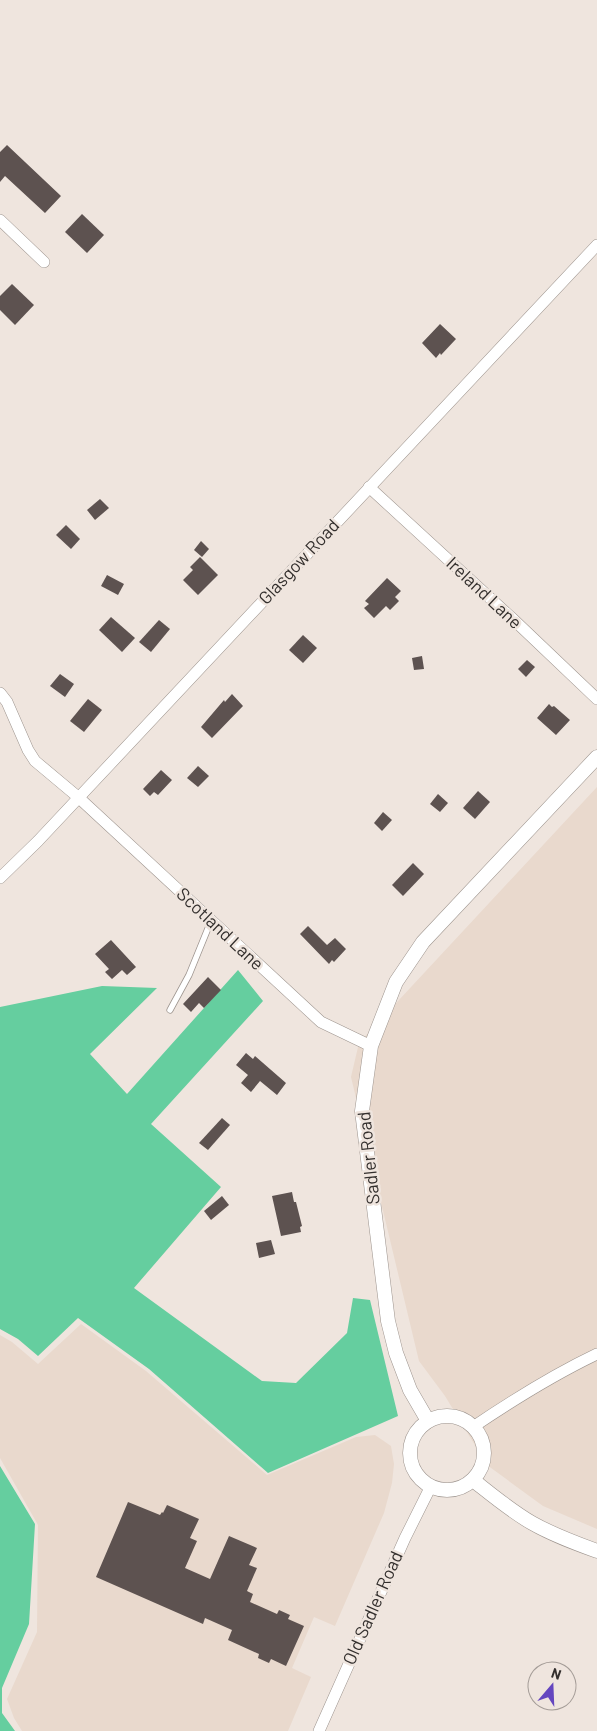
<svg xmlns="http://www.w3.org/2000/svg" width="597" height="1731" font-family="Barlow,sans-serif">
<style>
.built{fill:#e9d9cd}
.forest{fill:#65ce9f}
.building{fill:#5d5250}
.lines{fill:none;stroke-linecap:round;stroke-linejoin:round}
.service-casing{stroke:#9d948e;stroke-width:7}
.minor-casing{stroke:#9d948e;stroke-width:12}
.tertiary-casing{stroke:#9d948e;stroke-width:15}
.service{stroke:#fff;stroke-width:5.5}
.minor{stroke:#fff;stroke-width:11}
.tertiary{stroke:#fff;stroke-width:14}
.labels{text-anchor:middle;stroke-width:5;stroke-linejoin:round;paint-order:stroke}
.street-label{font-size:18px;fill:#332f2d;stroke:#efe5de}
</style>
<rect width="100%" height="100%" fill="#efe5de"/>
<g class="built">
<polygon points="597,787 597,1529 543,1506 487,1465 445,1396 419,1361 351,1077 359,1043"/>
<polygon points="81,1324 146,1371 267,1475 356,1437 375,1435 391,1446 394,1464 392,1483 384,1513 335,1626 314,1617 292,1668 311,1677 288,1731 22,1731 14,1718 7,1699 37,1632 38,1525 0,1458 0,1335 12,1342 38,1364"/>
</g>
<g class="forest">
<polygon points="238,970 263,1001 151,1124 221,1187 134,1288 262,1381 296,1383 347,1333 353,1298 370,1300 398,1416 268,1473 149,1369 78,1318 38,1356 18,1339 0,1329 0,1007 102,986 157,988 90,1054 127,1094"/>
<polygon points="0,1466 35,1524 29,1624 2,1688 2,1713 15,1731 0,1731"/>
</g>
<g class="building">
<polygon points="7,145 61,196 45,213 5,176 0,182 0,152"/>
<polygon points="82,214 104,235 87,253 65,232"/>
<polygon points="12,284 34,305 15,325 0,310 0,296"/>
<polygon points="440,324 456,339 441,355 440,353 436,358 422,343"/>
<polygon points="100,499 109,508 95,520 87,510"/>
<polygon points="66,525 80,539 71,549 56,535"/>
<polygon points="201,541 209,549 202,557 194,550"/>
<polygon points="200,557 218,575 198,595 183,580 193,570 190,567"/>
<polygon points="107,575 124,584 118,595 101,586"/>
<polygon points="387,578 401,591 395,597 399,601 390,610 386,606 374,618 364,608 369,604 365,601"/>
<polygon points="111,617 135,638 122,652 99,630"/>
<polygon points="159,620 170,629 151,652 139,642"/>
<polygon points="303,635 317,648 303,663 289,650"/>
<polygon points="422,656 424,669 414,670 412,658"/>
<polygon points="527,660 535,667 526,677 518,669"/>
<polygon points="60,674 74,684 65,697 50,686"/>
<polygon points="232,694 243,706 212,738 201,727 224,700 225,702"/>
<polygon points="88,699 102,710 84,732 70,721"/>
<polygon points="549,704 552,707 554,706 570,720 556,735 537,718"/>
<polygon points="198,766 209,776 198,787 187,778"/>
<polygon points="161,770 172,780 158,795 154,792 150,796 143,789"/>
<polygon points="478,791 490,802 475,819 463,808"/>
<polygon points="438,794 448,803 440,812 430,804"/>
<polygon points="383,812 392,820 382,831 374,823"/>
<polygon points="413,863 424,874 403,896 392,885"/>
<polygon points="308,926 327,945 335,938 346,949 334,962 332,960 329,964 300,934"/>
<polygon points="111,940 136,967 127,975 122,970 112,979 105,972 109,969 95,954"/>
<polygon points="208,977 221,990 204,1008 199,1003 191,1012 183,1004"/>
<polygon points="246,1053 253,1059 255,1056 286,1083 277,1095 260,1081 251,1092 241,1083 248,1075 236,1065"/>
<polygon points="222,1118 230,1125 208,1150 199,1143"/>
<polygon points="292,1192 294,1202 296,1202 302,1226 300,1227 301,1232 281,1236 272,1196"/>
<polygon points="222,1196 229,1205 211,1220 204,1211"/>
<polygon points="271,1240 275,1254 259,1258 256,1243"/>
<polygon points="128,1502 160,1515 162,1512 163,1513 167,1505 199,1519 190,1538 197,1541 185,1568 210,1579 229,1536 257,1548 249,1565 257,1568 247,1591 253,1594 250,1602 277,1614 279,1610 290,1615 288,1619 304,1626 286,1666 271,1659 269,1663 258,1658 259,1654 228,1640 232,1630 205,1618 203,1624 96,1577"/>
</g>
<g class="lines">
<defs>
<polyline id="service" points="170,1010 189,975 211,921"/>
<g id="minor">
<polyline points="0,220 44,262"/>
<polyline points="369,487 515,621 597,699"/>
<polyline points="0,693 7,702 28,750 35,761 78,797 321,1022 371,1046"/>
<polyline points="0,878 38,841 597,245"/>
<path d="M473 1427C513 1400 553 1375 597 1354"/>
<polyline points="319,1731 405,1538 431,1486"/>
</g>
<g id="tertiary">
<circle cx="447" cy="1453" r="37"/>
<polyline points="428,1421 410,1390 396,1353 388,1321 362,1111 371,1046 396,982 423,942 597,757"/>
<path d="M473 1480C492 1495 511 1511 532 1523 553 1535 575 1543 597 1551"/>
</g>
</defs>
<use href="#service" class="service-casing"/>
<use href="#minor" class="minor-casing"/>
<use href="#tertiary" class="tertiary-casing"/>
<use href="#service" class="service"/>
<use href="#minor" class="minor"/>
<use href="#tertiary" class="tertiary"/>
</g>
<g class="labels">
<g class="street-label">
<text transform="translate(299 562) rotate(-47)" y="6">Glasgow Road</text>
<text transform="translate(484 593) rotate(43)" y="6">Ireland Lane</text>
<text transform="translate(220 929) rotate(43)" y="6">Scotland Lane</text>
<text transform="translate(369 1158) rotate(-96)" y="6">Sadler Road</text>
<text transform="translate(373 1608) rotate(-66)" y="6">Old Sadler Road</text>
</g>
</g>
<g transform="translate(552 1686) rotate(19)"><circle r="24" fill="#efe5de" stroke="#a49c97"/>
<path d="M0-4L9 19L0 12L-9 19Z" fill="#6446bf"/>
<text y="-8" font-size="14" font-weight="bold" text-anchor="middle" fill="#332f2d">N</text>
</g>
</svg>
